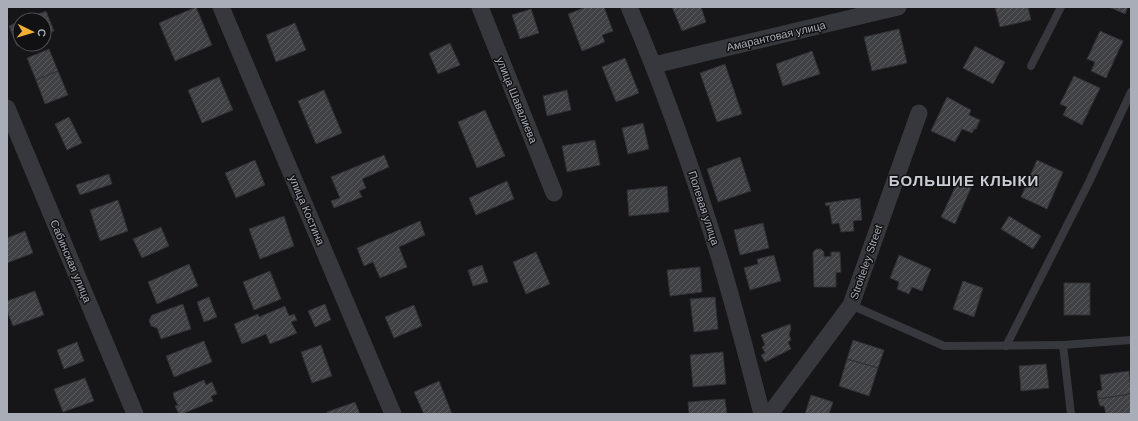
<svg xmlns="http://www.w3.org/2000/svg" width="1138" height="421" font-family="Helvetica,sans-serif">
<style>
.building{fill:url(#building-hatch);stroke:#303034}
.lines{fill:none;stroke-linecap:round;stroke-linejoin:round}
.service{stroke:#37383d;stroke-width:8}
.minor{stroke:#37383d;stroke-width:17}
.labels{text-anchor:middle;stroke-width:3;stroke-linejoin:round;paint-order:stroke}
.street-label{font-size:11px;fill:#a8adb8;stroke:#111113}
.district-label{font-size:15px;font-weight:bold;letter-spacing:1px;fill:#c9ccd4;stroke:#111113}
</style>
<defs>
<pattern id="building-hatch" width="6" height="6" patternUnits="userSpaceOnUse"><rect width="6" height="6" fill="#404145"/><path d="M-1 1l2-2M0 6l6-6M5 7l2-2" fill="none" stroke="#595a5e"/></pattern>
</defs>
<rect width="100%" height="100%" fill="#161618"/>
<g class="building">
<polygon points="196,7 212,45 175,61 159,23"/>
<polygon points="586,7 604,7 613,31 602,35 605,42 582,51 568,14"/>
<polygon points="672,7 701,7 706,22 682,31"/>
<polygon points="995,7 1028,7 1031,20 1000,27"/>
<polygon points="1109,7 1128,7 1125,14"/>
<polygon points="531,9 539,33 520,39 512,15"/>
<polygon points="46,11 54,31 44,35 44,20 23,20"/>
<polygon points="20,21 20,44 22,44 17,46 9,26"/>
<polygon points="295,23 306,50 276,62 266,35"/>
<polygon points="899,29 907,63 872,71 864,37"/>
<polygon points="1100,31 1123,41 1106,78 1091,71 1095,62 1087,59"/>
<polygon points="450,43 460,65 438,74 429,53"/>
<polygon points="975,46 1005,62 993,84 963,68"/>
<polygon points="49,49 58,71 36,80 27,58"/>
<polygon points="812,51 820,74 783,86 776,64"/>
<polygon points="625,58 639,93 616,102 602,67"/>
<polygon points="725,64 742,114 717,122 700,73"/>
<polygon points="58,71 68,95 45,104 36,80"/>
<polygon points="1074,76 1100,88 1082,125 1063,115 1067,107 1060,104"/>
<polygon points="219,77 233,110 202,123 188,90"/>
<polygon points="324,90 342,133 316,144 298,101"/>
<polygon points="567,90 571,110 547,116 543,96"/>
<polygon points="947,97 971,110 969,115 980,120 976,129 974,129 972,133 962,129 955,142 931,131"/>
<polygon points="485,110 505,156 477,168 458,122"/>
<polygon points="69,117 82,143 67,150 55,124"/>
<polygon points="643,123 649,149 628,154 622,128"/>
<polygon points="595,140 600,165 567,172 562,146"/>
<polygon points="384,155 389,167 362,179 366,188 359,191 362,197 334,208 331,201 340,198 331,177"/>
<polygon points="740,157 751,191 718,202 707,169"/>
<polygon points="255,160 265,185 236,198 225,173"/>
<polygon points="1037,160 1063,172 1047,209 1021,197"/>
<polygon points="109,174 112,184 80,195 76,185"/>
<polygon points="961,175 974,181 955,224 941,217"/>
<polygon points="507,181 514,199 476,215 469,198"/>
<polygon points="667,186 669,212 629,216 627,190"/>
<polygon points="860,198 862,220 853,221 854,231 841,232 839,223 832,224 829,205 826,206 825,203"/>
<polygon points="118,200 128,231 100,241 90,210"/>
<polygon points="284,216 294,246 260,259 249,229"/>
<polygon points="1009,216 1041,236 1033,249 1001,229"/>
<polygon points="420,221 425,235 399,247 407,267 380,278 373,262 364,266 357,248"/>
<polygon points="763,223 769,248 740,255 734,230"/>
<polygon points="161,227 169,246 142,258 133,239"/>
<polygon points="25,231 33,253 7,263 7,238"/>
<polygon points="816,249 821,249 824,252 824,257 831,256 831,252 840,252 841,272 836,273 836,287 814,287 813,257 813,252"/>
<polygon points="536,252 550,284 526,294 513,262"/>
<polygon points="774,255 781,281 750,290 744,268 758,264 757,259"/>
<polygon points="899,255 931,269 922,291 912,287 909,294 897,289 899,282 890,278"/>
<polygon points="189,264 198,286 157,304 148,282"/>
<polygon points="482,265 488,282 473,286 468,270"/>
<polygon points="700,267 702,292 670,296 667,270"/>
<polygon points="270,271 281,299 254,310 243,282"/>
<polygon points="963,281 983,288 974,317 953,309"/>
<rect x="1064" y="283" width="26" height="32"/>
<polygon points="35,291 44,315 13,326 7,311 7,301"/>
<polygon points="209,297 217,317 204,322 197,302"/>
<polygon points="715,297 718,329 694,332 690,299"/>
<polygon points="183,304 191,329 161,339 157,328 151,326 149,320 152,315"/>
<polygon points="325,304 331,320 315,327 308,311"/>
<polygon points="414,305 422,326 394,338 385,317"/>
<polygon points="285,306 289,316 294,314 297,320 291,322 297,333 270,344 266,334 242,344 234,324 258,314 259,317"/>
<polygon points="790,324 791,329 789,334 791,340 788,342 791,349 765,362 761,355 765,353 762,347 765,345 761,335"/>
<polygon points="853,340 884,350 878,368 847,359"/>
<polygon points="204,341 212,362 174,377 166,356"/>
<polygon points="77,342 84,361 64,369 57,350"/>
<polygon points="321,345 332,376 312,383 301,352"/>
<polygon points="723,352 726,384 693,387 690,355"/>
<polygon points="847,359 878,368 869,396 839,386"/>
<polygon points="1046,364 1049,388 1021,391 1019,366"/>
<polygon points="1129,371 1131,394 1098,399 1097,391 1102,390 1100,375"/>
<polygon points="85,378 94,401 63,412 54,389"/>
<polygon points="204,380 206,385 212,382 217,394 211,396 213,401 182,414 179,414 175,406 178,405 174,398 174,397 173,393"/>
<polygon points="439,381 452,414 424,414 414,392"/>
<polygon points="1131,394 1131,414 1106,414 1104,406 1100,406 1098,399"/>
<polygon points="811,395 833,402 829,414 805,414"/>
<polygon points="725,399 727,414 689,414 688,402"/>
<polygon points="355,402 360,414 327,414 327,412"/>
</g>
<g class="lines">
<g class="service">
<polyline points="1031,66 1061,7"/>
<polyline points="851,305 944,346 1063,345"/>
<polyline points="1006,346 1089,182 1131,92"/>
<polyline points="1071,414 1063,345 1131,340"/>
</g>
<g class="minor">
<polyline points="221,7 393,414"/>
<polyline points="480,7 554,193"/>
<path d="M629 7C664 88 693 171 719 256 735 308 748 361 762 414"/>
<polyline points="654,65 898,7"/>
<polyline points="7,108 135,414"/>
<polyline points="770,414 851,305 919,113"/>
</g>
</g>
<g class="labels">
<g class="street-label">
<text transform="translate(776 36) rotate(-13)" y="4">Амарантовая улица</text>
<text transform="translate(517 100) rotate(68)" y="4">улица Шавалиева</text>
<text transform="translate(704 208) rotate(72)" y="4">Полевая улица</text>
<text transform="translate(307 210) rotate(67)" y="4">улица Костина</text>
<text transform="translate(71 261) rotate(67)" y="4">Сабинская улица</text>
<text transform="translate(866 262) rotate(-71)" y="4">Stroiteley Street</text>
</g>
<g class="district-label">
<text x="964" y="186">БОЛЬШИЕ КЛЫКИ</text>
</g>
</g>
<rect width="1138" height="421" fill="none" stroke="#a8adb8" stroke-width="16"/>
<g transform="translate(32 32) rotate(95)"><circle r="19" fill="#111113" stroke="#4d4f55"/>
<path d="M0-3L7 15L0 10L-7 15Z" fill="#f2b134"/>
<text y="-6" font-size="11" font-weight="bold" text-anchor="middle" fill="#a8adb8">С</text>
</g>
</svg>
